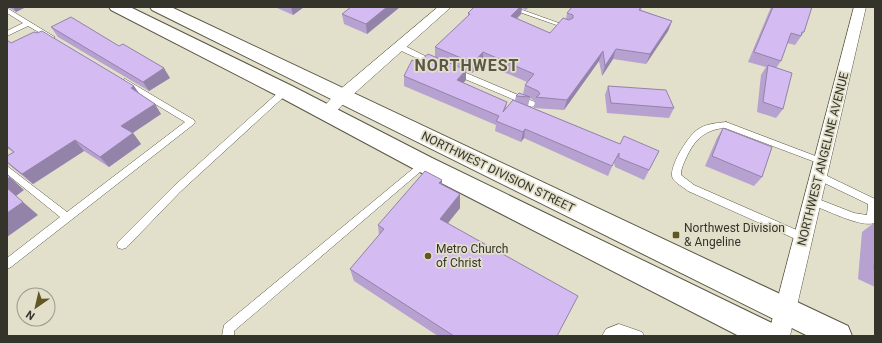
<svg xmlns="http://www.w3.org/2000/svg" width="882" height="343" font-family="Roboto,sans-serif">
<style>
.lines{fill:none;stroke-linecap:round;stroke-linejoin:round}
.service-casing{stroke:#5a5745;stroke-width:1}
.minor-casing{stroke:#5a5745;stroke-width:1}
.primary-casing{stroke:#5a5745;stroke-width:2}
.service{fill:#fff;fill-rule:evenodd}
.minor{fill:#fff;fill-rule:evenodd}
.primary{fill:#fff;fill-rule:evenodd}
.wall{fill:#b6a1d0;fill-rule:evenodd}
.shaded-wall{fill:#9483a9}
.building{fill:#d4bbf2;stroke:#9483a9}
.poi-dot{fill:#625724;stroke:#e2dfca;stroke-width:1.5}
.labels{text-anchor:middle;stroke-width:3.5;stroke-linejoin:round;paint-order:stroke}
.street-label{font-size:12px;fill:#35342b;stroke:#e2dfca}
.poi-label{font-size:12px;fill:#35342b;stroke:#e2dfca;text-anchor:start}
.district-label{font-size:16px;font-weight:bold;letter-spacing:1px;fill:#5a5745;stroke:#e2dfca}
</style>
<rect width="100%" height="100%" fill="#e2dfca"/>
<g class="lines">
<defs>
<g id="service">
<polygon points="505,7 514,7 570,27 567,29 565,28"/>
<polygon points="7,8 53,36 55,37 51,39 49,38 28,26 7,36 7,31 23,23 7,13"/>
<polygon points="397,45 403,45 439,63 438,65 432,65 397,49"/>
<polygon points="453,70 459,70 535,102 536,104 532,107 529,106 453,74"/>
<polygon points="125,79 194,120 195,122 194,124 11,267 7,269 7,258 60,217 7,174 7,166 67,212 185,122 122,84 121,82"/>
<polygon points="285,88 288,89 289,91 288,93 180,192 126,248 122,249 118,248 117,245 118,242 174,186 282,89"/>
<path d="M726 122 826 160 827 162 823 165 725 128C707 129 696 138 688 154 685 161 681 167 681 175L694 185 808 235 809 238 808 241 804 242 800 241 688 191C683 187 676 183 673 179 667 169 688 136 697 130 705 124 716 123 726 122Z"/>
<polygon points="424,161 427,162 428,164 427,166 234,331 234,336 222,336 224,325 421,162"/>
<path d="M819 172 875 199 874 223C861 228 824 209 810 204L808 201 810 198 813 197 854 213 867 215 868 204 816 179 814 176 816 173Z"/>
<polygon points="619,324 642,332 644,336 602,336 606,329"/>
</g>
<g id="minor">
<polygon points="438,7 451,7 347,100 331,117 326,118 321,117 318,113 337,92"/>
<polygon points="854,7 866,7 790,336 768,336"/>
</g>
<g id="primary">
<polygon points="109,7 130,7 292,86 432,158 778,326 782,336 739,336 416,170 278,96 111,10"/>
<polygon points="150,7 171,7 848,326 852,336 808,336 152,10"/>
</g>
</defs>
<use href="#service" class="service-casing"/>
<use href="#minor" class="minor-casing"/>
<use href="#primary" class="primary-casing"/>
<use href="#service" class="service"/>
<use href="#minor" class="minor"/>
<use href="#primary" class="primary"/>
</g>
<g class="wall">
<polygon points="8,7 26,7 16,12"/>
<polygon points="275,7 304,7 293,15"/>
<polygon points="400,7 367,34 344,24 342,14"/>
<path d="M474 7H529L526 10 522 8 521 14 517 19 550 33 566 19 567 13 572 7H642L641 10 672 21 668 31 646 64 613 59 602 76 599 61 564 110 534 108 535 101 530 98 528 106 620 144 659 151 644 180 615 167 614 162 608 176 524 138 521 142 495 131 496 125 404 86V76L418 63 435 57V47L468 16V13ZM483 63 527 82 525 85 523 94 516 96 515 100 506 108 507 102 463 83 466 80V71L472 73Z"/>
<polygon points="771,7 812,7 804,32 795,45 787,43 781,61 776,68 783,109 776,118 757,112 761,75 766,67 748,62"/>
<polygon points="51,27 170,78 149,91 58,37"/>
<polygon points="7,40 11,43 134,86 139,93 161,114 133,133 141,144 109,167 84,151 33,184 14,169 7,163 7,156 13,152 7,148"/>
<polygon points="608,86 674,108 669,118 607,113 605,95"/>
<polygon points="723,128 762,177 754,186 705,166 717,138"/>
<polygon points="442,180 442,185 460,194 460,208 448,223 557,336 438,336 354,281 350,269 379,235 378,225"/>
<polygon points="875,222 875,287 858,279 862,232"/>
</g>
<g class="shaded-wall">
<polygon points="13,7 26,7 16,12"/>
<polygon points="291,7 304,7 293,15"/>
<polygon points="387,7 400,7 367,34 366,24"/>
<polygon points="520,7 522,7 521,14 509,26 511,16"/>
<polygon points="672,21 668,31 646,64 650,54"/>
<polygon points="616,49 613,59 602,76 605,66"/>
<polygon points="603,51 599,61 564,110 567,100"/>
<polygon points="483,52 483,63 472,73 473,63"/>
<polygon points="164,68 170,78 149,91 143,82"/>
<polygon points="466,70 466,80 456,90 457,80"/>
<polygon points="134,86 141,97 131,88"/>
<polygon points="155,104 161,114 128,136 121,126"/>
<polygon points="525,129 524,138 521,142 523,132"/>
<polygon points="133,133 141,144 109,167 100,157"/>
<polygon points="75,140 84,151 33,184 22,174"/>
<polygon points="10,177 24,190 16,196 7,188 7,179"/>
<polygon points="442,180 442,194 439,183"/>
<polygon points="460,194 460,208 440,233 440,219"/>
<polygon points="23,202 38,215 7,237 7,213"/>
</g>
<g class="building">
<polygon points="351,7 387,7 366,24 342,14"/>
<polygon points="474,7 520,7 511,16 550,33 563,18 569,20 573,18 573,15 567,13 572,7 641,7 639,10 672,21 650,54 616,49 605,66 603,51 567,100 536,97 540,94 538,91 525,85 534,74 483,52 473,63 435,47 470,14 468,13"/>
<polygon points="773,7 812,7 804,32 802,32 801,36 791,33 781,61 754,52"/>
<polygon points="71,17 119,46 123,44 164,68 143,82 51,27"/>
<polygon points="42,31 134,86 131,88 155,104 121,126 133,133 100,157 75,140 22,174 7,162 7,156 14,152 7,146 7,40 11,43 34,32 37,33"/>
<polygon points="428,54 466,70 457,80 507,102 503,112 513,100 620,144 624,136 659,151 649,170 619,158 619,153 612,166 525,129 523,132 496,121 499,116 404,76 412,60 418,63"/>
<polygon points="768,65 792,73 783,109 763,102"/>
<polygon points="608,86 666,90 674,108 611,103"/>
<polygon points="519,93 530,97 516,96"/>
<polygon points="723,128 772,147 762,177 712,156"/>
<polygon points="425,171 442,180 439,183 460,194 440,219 578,296 557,336 454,336 350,269 384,229 378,225"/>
<polygon points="7,174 10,177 7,179"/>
<polygon points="7,188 23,202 7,213"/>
<polygon points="875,254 875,269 874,269"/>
</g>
<g class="poi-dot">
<rect x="672" y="231" width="8" height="8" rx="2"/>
<circle cx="428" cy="256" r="4"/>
</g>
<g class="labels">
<g class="street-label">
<text transform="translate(823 159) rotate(-76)" y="4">NORTHWEST ANGELINE AVENUE</text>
<text transform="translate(498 172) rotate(26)" y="4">NORTHWEST DIVISION STREET</text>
</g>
<g class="poi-label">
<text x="684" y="232">Northwest Division<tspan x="684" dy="14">&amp; Angeline</tspan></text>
<text x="436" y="253">Metro Church<tspan x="436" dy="14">of Christ</tspan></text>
</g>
<g class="district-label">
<text x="467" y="71">NORTHWEST</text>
</g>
</g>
<rect width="882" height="343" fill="none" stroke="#35342b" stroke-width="16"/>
<g transform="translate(36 307) rotate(214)"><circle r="19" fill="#e2dfca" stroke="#9d9b8a"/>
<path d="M0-3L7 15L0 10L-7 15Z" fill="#625724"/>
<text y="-6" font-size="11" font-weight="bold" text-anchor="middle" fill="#35342b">N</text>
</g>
</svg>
